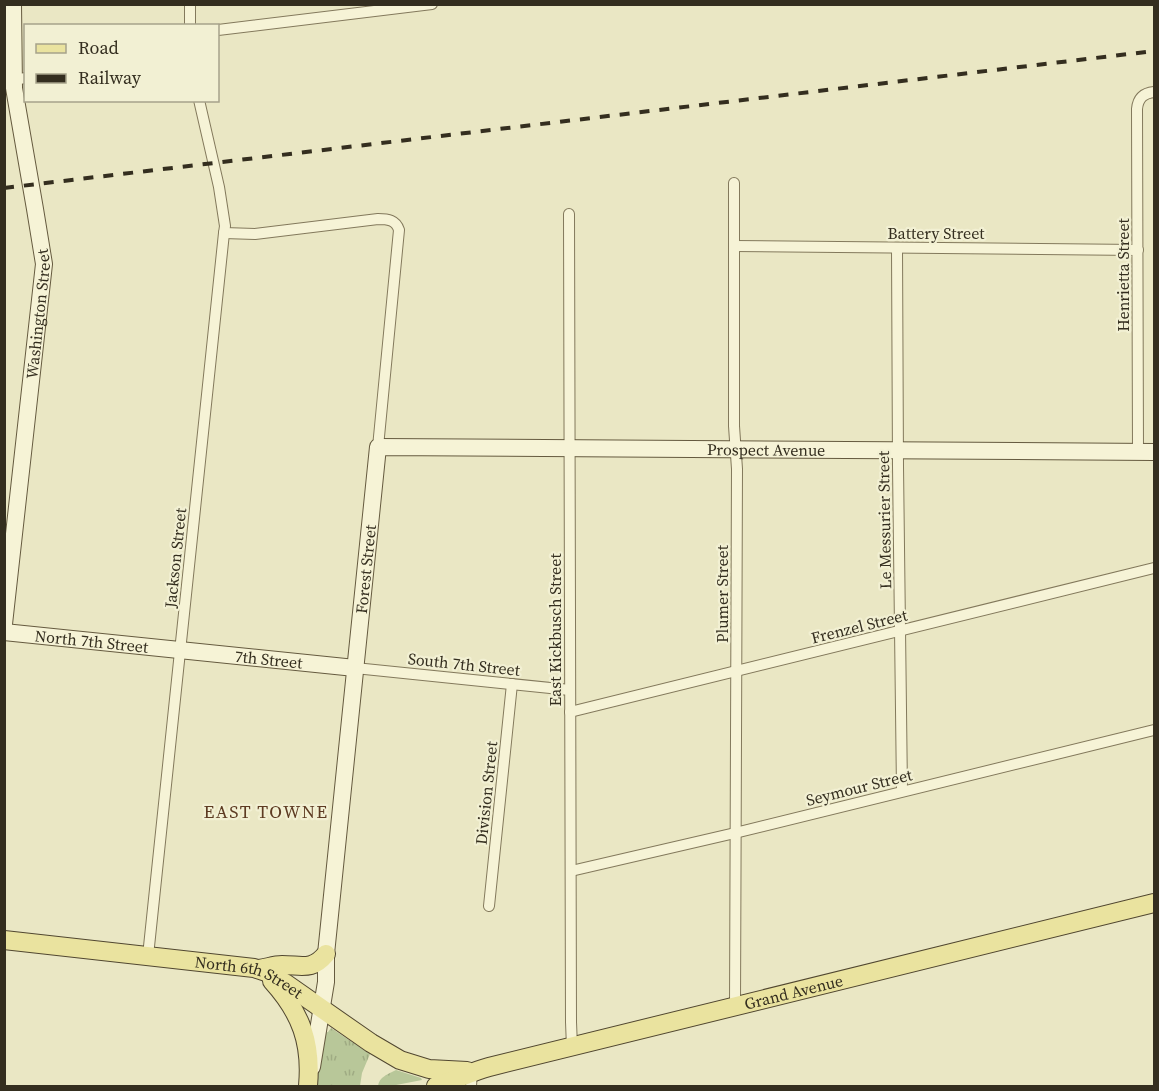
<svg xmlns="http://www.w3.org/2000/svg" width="1159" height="1091" font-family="'Source Serif 4',serif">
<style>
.grass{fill:url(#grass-tufts)}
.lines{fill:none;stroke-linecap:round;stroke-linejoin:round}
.street-casing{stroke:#83795c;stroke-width:12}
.secondary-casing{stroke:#655a3f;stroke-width:18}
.primary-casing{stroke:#514730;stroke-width:20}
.street{stroke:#f6f3d6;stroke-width:10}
.secondary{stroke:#f6f3d6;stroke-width:16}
.primary{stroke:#eae39f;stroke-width:18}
.rail{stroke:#342e1f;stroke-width:4;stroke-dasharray:10 10;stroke-linecap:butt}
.labels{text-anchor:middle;stroke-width:4.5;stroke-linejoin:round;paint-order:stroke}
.street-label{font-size:16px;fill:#342e1f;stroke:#f2f0d3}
.neighbourhood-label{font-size:18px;letter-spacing:1.5px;fill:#5d3b22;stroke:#f2f0d3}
</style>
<defs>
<pattern id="grass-tufts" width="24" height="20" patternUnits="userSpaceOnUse" patternTransform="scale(1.5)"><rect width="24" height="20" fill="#b8c799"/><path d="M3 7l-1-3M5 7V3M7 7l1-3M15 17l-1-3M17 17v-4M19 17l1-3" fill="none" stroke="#9fab83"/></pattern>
</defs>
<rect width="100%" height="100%" fill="#eae7c4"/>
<g class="grass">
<polygon points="331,1028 370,1054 362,1073 360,1086 316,1086 322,1033 328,1032"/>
<path d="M396 1070 421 1078 422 1080 391 1086H378C379 1077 388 1074 396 1070Z"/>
</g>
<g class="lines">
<defs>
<g id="street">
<polyline points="190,26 190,4"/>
<polyline points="218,30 432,4"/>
<polyline points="4,81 26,78"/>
<polyline points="734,183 734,426 737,469 735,1006"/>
<polyline points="569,214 571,1022 572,1047"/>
<path d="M224 233 255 234 378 219C388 219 396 220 399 230L378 447"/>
<polyline points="734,246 1138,250"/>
<polyline points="897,248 898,466 902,791"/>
<path d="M1138 452 1137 109C1138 98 1144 93 1154 92"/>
<polyline points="355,668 570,690"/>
<polyline points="570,712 1154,568"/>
<polyline points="571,871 735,833 1154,730"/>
<polyline points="489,906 512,684"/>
<polyline points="148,956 224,233 225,226 219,187 199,100"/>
<polyline points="471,1086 472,1071"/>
</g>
<g id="secondary">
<path id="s1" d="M4 624 44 264 35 209 14 88 13 4"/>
<path id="s2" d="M4 632 355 668"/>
<path id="s3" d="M312 1067 326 982V954L378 447 1154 452"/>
</g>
<g id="primary">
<path id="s4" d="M4 940 254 968 266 972 285 983 371 1043 400 1060 429 1069 467 1071"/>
<path d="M259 969C267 968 274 965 282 965 302 965 312 971 326 954"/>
<path d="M272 981C301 1013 312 1043 308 1086"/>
<path id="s5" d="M436 1086C454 1081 470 1072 489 1067L1154 903"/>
</g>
</defs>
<use href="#street" class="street-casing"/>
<use href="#secondary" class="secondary-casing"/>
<use href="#primary" class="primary-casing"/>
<use href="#street" class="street"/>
<use href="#secondary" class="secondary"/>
<use href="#primary" class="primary"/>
<polyline class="rail" points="4,188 1154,51"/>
</g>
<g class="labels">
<g class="street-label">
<text x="936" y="239">Battery Street</text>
<text transform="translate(1123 275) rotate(-90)" y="6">Henrietta Street</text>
<text dy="6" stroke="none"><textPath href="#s1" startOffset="312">Washington Street</textPath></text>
<text dy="6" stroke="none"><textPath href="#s3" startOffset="1012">Prospect Avenue</textPath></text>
<text transform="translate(884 520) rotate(-91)" y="6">Le Messurier Street</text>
<text transform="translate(175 558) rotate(-84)" y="6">Jackson Street</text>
<text dy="6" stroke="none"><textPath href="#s3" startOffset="501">Forest Street</textPath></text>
<text transform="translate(722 594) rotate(-90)" y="6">Plumer Street</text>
<text transform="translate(859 626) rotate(-14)" y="6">Frenzel Street</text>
<text transform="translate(555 630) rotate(-90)" y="6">East Kickbusch Street</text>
<text dy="6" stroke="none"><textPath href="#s2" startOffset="88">North 7th Street</textPath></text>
<text dy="6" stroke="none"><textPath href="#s2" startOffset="266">7th Street</textPath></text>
<text transform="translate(464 664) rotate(6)" y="6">South 7th Street</text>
<text transform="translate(859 787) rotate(-14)" y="6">Seymour Street</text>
<text transform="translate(486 793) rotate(-84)" y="6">Division Street</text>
<text dy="6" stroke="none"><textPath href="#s4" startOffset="249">North 6th Street</textPath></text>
<text dy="6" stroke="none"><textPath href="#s5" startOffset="370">Grand Avenue</textPath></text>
</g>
<g class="neighbourhood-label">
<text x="266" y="818">EAST TOWNE</text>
</g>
</g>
<rect width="1159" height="1091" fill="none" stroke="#342e1f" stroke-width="12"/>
<rect x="24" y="24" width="195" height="78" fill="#f2f0d3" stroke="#a6a28b" stroke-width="1.5"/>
<rect x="36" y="44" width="30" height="9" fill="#eae39f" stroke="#a6a28b" stroke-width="1.5"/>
<text x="78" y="54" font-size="18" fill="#342e1f">Road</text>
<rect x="36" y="74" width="30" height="9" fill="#342e1f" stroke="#a6a28b" stroke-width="1.5"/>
<text x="78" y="84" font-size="18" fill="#342e1f">Railway</text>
</svg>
